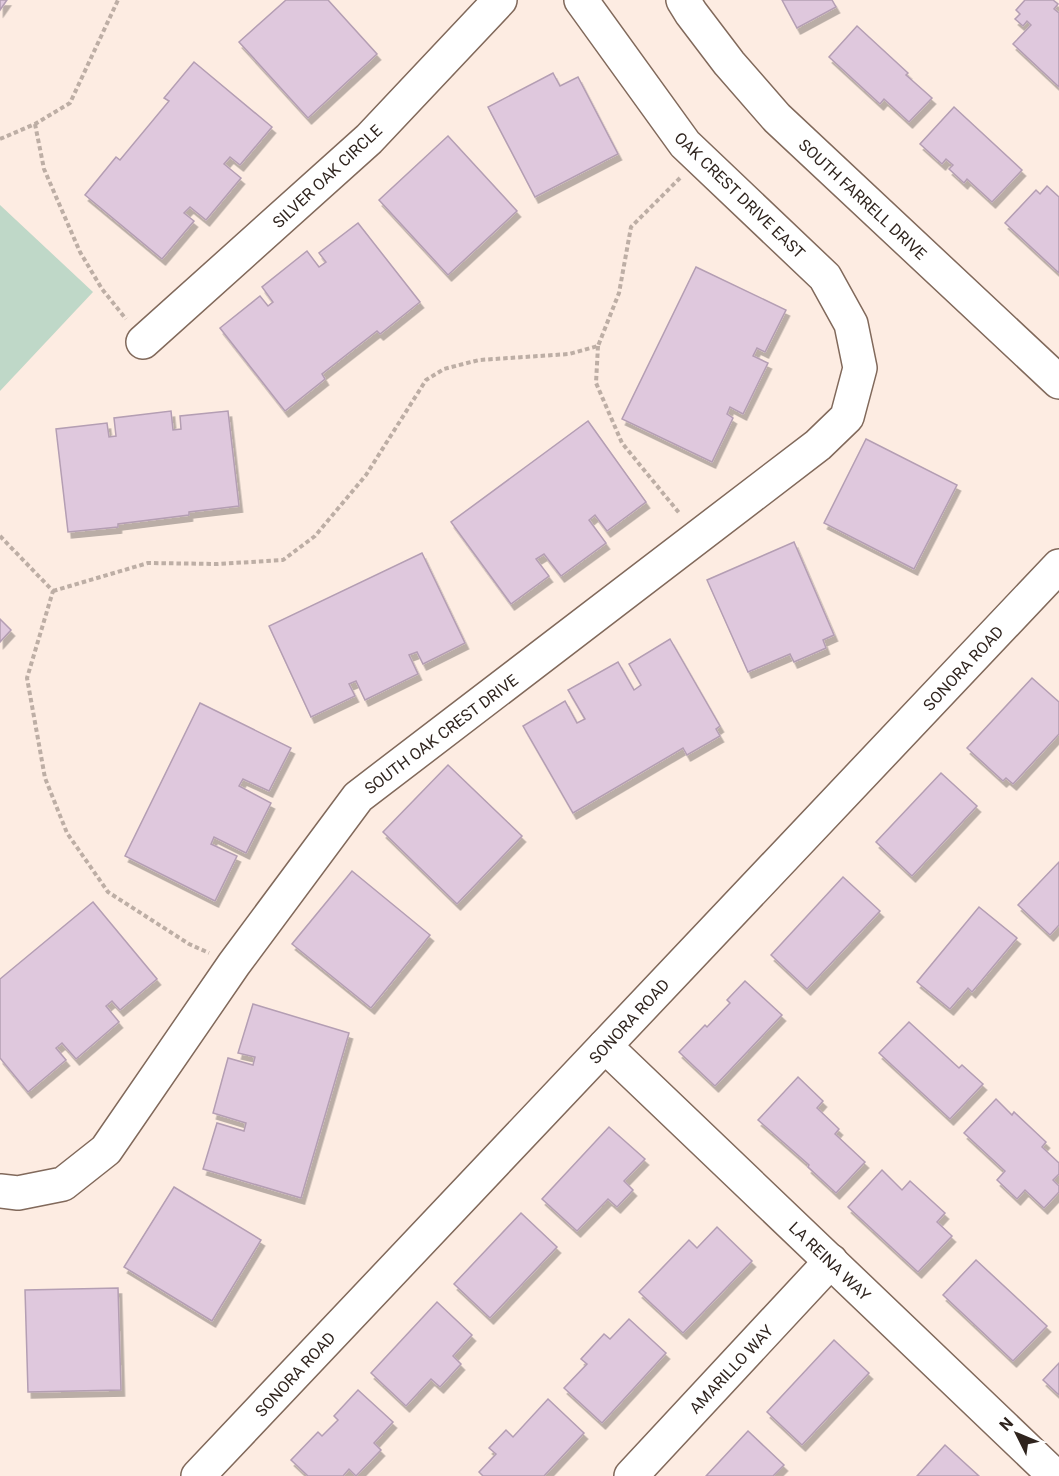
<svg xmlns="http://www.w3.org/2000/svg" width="1059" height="1476" font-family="Roboto,sans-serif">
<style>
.green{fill:#bfd8c8}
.building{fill:#dfc8dd;stroke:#b49eb3;stroke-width:1.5;filter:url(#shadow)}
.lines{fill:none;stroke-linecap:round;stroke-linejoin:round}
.minor-casing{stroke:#81695b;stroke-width:36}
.path{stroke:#bdaea5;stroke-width:4;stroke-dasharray:4.5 3;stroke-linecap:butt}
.minor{stroke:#fff;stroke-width:33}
.labels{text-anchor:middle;stroke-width:6;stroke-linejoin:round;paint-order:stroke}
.street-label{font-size:16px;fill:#2f241e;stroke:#fff}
</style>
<defs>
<filter id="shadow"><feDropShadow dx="3.5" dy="6" stdDeviation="0" flood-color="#0004"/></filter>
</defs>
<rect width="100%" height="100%" fill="#fdece2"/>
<polygon class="green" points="0,205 93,292 0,391"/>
<g class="building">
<polygon points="0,0 7,0 0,10"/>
<polygon points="286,0 328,0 377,54 308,118 239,42"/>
<polygon points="782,0 832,0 836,7 797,28"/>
<polygon points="1025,0 1053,0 1058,4 1054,9 1059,13 1059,87 1013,44 1031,25 1027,21 1023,26 1015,19 1020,14 1016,10"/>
<polygon points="857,26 908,73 906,75 932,98 909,122 884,99 880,104 829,57"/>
<polygon points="194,62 272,127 240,165 230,157 224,164 241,178 206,220 190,207 184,213 194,221 162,259 85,195 116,157 120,160 169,101 164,98"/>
<polygon points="553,73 560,86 578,77 618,154 535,197 488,107"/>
<polygon points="954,107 1022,170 992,202 967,179 964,183 949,169 953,165 946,159 942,164 920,144"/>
<polygon points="448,136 517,211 448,275 379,200"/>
<polygon points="1047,186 1059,197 1059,273 1005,223 1036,190 1040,194"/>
<polygon points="358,223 420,302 380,334 377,331 322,374 325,379 285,411 220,328 260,296 268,306 273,302 262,287 307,251 319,267 326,262 319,253"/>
<polygon points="696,267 786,310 765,352 757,348 753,356 768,363 743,414 730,407 727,414 733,418 712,462 622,419"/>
<polygon points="171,411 173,430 181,429 180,416 228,411 239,506 189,512 189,515 118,524 118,527 68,532 56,429 107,423 109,437 116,436 114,418"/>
<polygon points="588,421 646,502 607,531 595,515 589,520 606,543 561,576 544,554 536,559 549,576 511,604 451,522"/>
<polygon points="866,439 957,485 914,569 824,523"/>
<polygon points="794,542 834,635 823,640 826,648 794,662 790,654 748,672 707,580"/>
<polygon points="422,553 465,643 423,664 417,652 409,655 418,674 365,700 356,681 349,684 355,696 311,717 269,626"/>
<polygon points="0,619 11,630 0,642"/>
<polygon points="670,639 720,726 716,729 720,736 687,755 683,748 573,813 523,726 565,701 577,723 585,719 568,690 618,662 634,690 641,685 629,664"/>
<polygon points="1032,678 1059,702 1059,734 1013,784 1006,778 1003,781 967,748"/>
<polygon points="200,703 291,748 269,791 243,779 239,786 271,803 246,853 214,837 211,844 237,856 215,901 125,856"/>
<polygon points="448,765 522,836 457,904 383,832"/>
<polygon points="941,773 977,806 912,876 876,842"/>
<polygon points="1059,862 1059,925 1050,935 1018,905"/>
<polygon points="352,871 430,935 371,1008 292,944"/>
<polygon points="843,877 880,911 807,989 771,955"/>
<polygon points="93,902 157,979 120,1010 112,1001 106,1006 119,1022 76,1059 62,1043 56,1048 66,1060 28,1092 0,1058 0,979"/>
<polygon points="979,907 1017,938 972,992 968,988 950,1009 917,982"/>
<polygon points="745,981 782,1015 715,1086 679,1052 705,1025 707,1027 730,1003 727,1000"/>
<polygon points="253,1004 349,1033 301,1198 203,1169 217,1123 244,1131 246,1123 213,1113 228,1058 253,1065 255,1057 238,1053"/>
<polygon points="909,1022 959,1068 962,1065 983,1084 950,1119 879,1053"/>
<polygon points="798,1077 823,1101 817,1108 839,1129 835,1134 865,1162 836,1193 808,1167 809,1165 758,1120"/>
<polygon points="996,1099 1012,1115 1014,1112 1046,1142 1042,1147 1059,1163 1059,1174 1053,1180 1059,1186 1059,1192 1044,1208 1025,1190 1017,1199 997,1180 1005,1171 964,1133"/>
<polygon points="609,1127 645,1159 624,1181 633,1190 617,1207 608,1199 577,1231 542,1199"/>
<polygon points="882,1170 902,1190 910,1181 945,1213 937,1222 952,1236 918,1272 848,1207"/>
<polygon points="174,1187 261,1240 212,1321 124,1267"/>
<polygon points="521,1213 557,1247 490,1318 454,1284"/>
<polygon points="717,1227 752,1261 683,1333 639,1292 689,1240 697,1248"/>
<polygon points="976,1260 1047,1326 1013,1361 943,1295"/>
<polygon points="118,1288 121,1390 28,1392 25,1290"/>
<polygon points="437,1302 472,1335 453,1356 461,1364 440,1387 431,1379 406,1406 371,1373"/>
<polygon points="629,1319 666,1353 602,1423 564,1388 587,1364 581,1359 604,1334 610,1339"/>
<polygon points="834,1340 869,1373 802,1445 767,1412"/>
<polygon points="1059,1363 1059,1395 1043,1380"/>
<polygon points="358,1390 393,1422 374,1443 381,1450 356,1476 349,1469 343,1476 308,1476 291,1460 318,1432 322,1436 338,1420 334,1416"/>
<polygon points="548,1399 584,1433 544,1476 483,1476 479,1472 496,1454 489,1448 506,1430 513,1437"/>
<polygon points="748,1431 784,1465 773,1476 706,1476"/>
<polygon points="945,1445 979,1476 917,1476"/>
</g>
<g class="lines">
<defs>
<g id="minor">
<polyline points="683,0 691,13 729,63 777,118 1059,382"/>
<polyline points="143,342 369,139 500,0"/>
<polyline points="605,1046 1055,1476"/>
<polyline points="0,1191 18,1193 63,1184 106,1150 234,964 358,797 818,445 847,417 860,368 851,324 825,277 685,144 581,0"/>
<polyline points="198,1476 1059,566"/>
<polyline points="631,1476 831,1261"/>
</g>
</defs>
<use href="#minor" class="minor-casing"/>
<g class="path">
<polyline points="35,124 44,169 80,252 102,289 126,319"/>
<polyline points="0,139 35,124 70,103 118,0"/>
<polyline points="598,346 596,383 622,443 680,514"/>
<polyline points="0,536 53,591 27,678 45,778 67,833 108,892 189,944 209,953"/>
<polyline points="53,591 148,563 218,564 283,560 315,536 366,475 426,380 444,369 479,360 569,354 598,346 619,293 631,227 680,178"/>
</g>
<use href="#minor" class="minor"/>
</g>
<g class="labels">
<g class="street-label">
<text transform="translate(327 176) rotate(-43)" y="6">SILVER OAK CIRCLE</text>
<text transform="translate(740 195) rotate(44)" y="6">OAK CREST DRIVE EAST</text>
<text transform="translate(863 199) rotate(43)" y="6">SOUTH FARRELL DRIVE</text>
<text transform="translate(963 668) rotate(-47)" y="6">SONORA ROAD</text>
<text transform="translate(441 734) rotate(-37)" y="6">SOUTH OAK CREST DRIVE</text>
<text transform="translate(629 1021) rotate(-47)" y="6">SONORA ROAD</text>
<text transform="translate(830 1261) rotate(44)" y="6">LA REINA WAY</text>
<text transform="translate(731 1369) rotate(-47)" y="6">AMARILLO WAY</text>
<text transform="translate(295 1374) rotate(-47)" y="6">SONORA ROAD</text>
</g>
</g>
<g transform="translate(1017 1434) rotate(313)" stroke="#ffffff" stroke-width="4.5" paint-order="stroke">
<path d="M0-4.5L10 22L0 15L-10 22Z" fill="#2f241e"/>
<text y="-9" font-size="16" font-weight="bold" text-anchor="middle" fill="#2f241e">N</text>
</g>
</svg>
